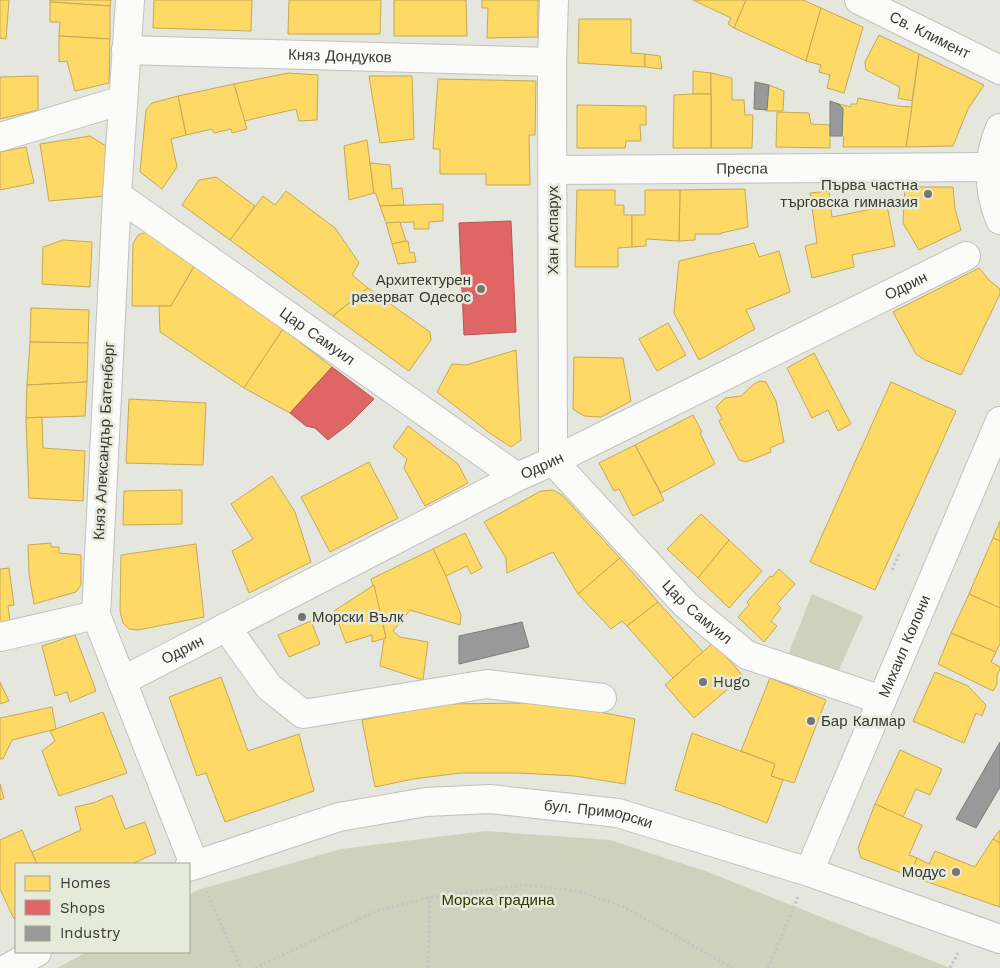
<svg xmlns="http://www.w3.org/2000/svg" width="1000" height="968" font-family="'Work Sans',sans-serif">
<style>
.green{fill:#ced2bd}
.homes{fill:#ffd966;stroke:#c3a957}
.shops{fill:#e06666;stroke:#ae5857}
.industry{fill:#999;stroke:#7c7c7b}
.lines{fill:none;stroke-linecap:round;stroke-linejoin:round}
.minor-casing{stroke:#c1c2bc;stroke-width:30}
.major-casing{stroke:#c1c2bc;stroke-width:30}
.path{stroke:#c5c5c3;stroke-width:3;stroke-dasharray:2.5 2.5;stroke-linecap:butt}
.minor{stroke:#fbfbfa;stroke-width:28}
.major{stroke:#fbfbfa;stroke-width:28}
.poi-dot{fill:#757670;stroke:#e6eadb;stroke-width:2}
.labels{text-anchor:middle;stroke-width:5;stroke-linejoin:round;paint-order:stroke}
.street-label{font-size:15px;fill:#383934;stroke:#e6eadb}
.poi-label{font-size:15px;fill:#383934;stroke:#e6eadb;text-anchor:end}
.park-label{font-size:15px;fill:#303601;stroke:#e6eadb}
</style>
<rect width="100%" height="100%" fill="#e5e6de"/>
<g class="green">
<polygon points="812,594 863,616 839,670 788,655"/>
<polygon points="485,831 610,840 708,872 950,968 57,968 87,952 189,952 189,895 198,890 341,849"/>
</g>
<g class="homes">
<polygon points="0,0 9,0 6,39 0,38"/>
<polygon points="50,0 111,0 110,6 50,2"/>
<polygon points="154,0 252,0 251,31 153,28"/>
<polygon points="289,0 381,0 380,34 288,34"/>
<polygon points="394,0 466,0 467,36 394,36"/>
<polygon points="482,0 538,0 538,37 487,38 488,8 482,8"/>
<polygon points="693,0 746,0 734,28 728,24 731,18"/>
<polygon points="746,0 803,0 821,8 806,61 734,28"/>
<polygon points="50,2 110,6 110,39 59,36 60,22 50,22"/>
<polygon points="821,8 863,27 844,93 827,88 830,75 819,72 821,65 806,61"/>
<polygon points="579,19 631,19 631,53 645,54 645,67 578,63"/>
<polygon points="879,35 919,54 912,101 898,98 900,87 866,70 865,62"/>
<polygon points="59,36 110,39 109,83 75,91 67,61 59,62"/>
<polygon points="645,54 660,56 662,69 645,67"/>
<polygon points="919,54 984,85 968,109 953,146 906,147"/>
<polygon points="693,71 711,73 711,94 693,94"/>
<polygon points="288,73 318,75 317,120 299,121 296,109 244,121 234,84"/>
<polygon points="711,73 732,78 732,100 744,100 745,115 753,115 752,148 711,148"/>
<polygon points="38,76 38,110 0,119 0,77"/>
<polygon points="369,76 412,76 414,139 380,143"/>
<polygon points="438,79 536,81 535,135 529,135 530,185 486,185 486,174 440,174 440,149 433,149"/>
<polygon points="234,84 247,129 232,133 231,129 214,133 212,129 186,135 178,96"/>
<polygon points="769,85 784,91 783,111 766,111"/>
<polygon points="693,94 711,94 711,148 673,148 674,95"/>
<polygon points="178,96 186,135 171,139 177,167 162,189 140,172 146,110 152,103"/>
<polygon points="858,98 897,106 912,107 906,147 843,147 844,137 842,136 843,109 839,104 851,107 851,104 857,104"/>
<polygon points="577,105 646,106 646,125 640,125 641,141 626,141 625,148 577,148"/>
<polygon points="777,112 809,113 811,124 830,125 830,148 776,147"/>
<polygon points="90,136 109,148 106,196 49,201 40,144"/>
<polygon points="367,140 374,193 349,200 344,146"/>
<polygon points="26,147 34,183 0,190 0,152"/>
<polygon points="370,163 390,165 392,189 402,188 404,205 380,206 376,194 374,193"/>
<polygon points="216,177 255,206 230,240 182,205 199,180"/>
<polygon points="905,187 953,187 955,209 961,230 919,250 903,223"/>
<polygon points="745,189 748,227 721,233 721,234 695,234 695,240 679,241 680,190"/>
<polygon points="577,190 615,190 615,205 624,205 624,215 632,215 632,247 618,248 618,267 575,267"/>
<polygon points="645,190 680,190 679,241 646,239 646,246 632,247 632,215 645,215"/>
<polygon points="286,191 335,228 359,263 352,275 368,288 333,316 230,240 263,196 275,205"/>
<polygon points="829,191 832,217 887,206 895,246 852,255 854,267 812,278 805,246 817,243 810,193"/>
<polygon points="443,204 443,221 429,222 429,229 414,229 414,222 386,223 380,206"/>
<polygon points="400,222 406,241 392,244 386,223"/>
<polygon points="147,232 196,263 171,306 132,306 133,244 138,235"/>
<polygon points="63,240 92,242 90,287 42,284 43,247"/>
<polygon points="406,241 408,241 410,253 414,252 416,262 398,264 392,244"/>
<polygon points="754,243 759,257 779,251 790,292 746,310 755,329 699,360 674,313 679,261"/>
<polygon points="196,263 283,329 244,388 160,332 159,306 171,306"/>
<polygon points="979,268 989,280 1000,289 1000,294 961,375 925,360 916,354 893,312"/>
<polygon points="368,288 430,332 431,340 409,371 333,316"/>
<polygon points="31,308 89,310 88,343 30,342"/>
<polygon points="668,323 686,355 657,371 639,339"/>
<polygon points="283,329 332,367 290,413 244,388"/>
<polygon points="30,342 88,343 87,382 27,385"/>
<polygon points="516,350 521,440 511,447 491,434 437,392 452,364 466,365"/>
<polygon points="814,353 851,424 838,431 828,410 812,418 787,368"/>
<polygon points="574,357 623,358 631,401 601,417 584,416 573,409"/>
<polygon points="760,381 766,382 776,401 784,442 770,448 771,452 746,462 739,460 719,421 722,419 716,407 725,398 741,396 754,384"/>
<polygon points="87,382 85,416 26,418 27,385"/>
<polygon points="891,382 956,411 875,590 810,562"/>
<polygon points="129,399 206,403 203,465 126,463"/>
<polygon points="693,415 702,432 700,433 715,464 661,493 635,445"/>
<polygon points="42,417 43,448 85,451 83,501 29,498 26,418"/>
<polygon points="408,426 458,464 468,483 425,506 404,468 407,459 393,447"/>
<polygon points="635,445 664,500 633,516 619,489 614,491 599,463"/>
<polygon points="369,462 398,518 330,552 301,497"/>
<polygon points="272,476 295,512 311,562 249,593 232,551 253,539 231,504"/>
<polygon points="182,490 182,524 123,525 124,491"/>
<polygon points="553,490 562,495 620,558 578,594 553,552 507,573 506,558 484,522 541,491"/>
<polygon points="701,514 729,540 698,578 667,549"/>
<polygon points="1000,521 1000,541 993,538"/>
<polygon points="465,533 482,568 471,574 467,566 446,576 433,549"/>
<polygon points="993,538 1000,541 1000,608 969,594"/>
<polygon points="729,540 762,571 729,608 698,578"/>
<polygon points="51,543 51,547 59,547 59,553 81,555 81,585 76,592 34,604 29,574 28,545"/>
<polygon points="196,544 204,617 138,630 129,629 123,623 120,611 121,555"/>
<polygon points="433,549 446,576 461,615 460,625 410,610 393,631 400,637 428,642 423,680 380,666 385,633 371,579"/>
<polygon points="620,558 658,602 627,626 622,621 611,629 578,594"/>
<polygon points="9,568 14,605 8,606 10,622 0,623 0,569"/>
<polygon points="779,569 795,584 777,604 781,608 771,621 777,626 764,642 738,617 749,605 747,602 770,576 772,577"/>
<polygon points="374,585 386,638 372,642 372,635 346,643 334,611"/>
<polygon points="969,594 1000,608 1000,644 996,652 951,633"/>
<polygon points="658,602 703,652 673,678 627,626"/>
<polygon points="311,621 320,644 289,657 278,635"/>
<polygon points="951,633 996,652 991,662 1000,667 1000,669 997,675 997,684 993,691 938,664"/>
<polygon points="75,635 96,691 70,702 67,692 55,696 42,646"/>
<polygon points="714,642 743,676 694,718 665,685"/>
<polygon points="935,672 968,686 986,705 982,716 976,713 964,743 913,721"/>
<polygon points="221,677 248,751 299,734 314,791 225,822 206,773 197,776 169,697"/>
<polygon points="770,678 826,700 794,783 771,776 775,764 741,751"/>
<polygon points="0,682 9,701 0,704"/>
<polygon points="529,703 590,710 635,719 625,784 575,776 518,773 460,773 413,779 375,787 362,720 446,704"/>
<polygon points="52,707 56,729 12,740 3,759 0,759 0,718"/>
<polygon points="103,712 127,773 59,796 42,751 55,741 50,731"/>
<polygon points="692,733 775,764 771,776 783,780 767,823 720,805 675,790"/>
<polygon points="900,750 942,769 930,795 916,789 903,817 875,804"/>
<polygon points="0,784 4,798 0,800"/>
<polygon points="112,795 125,829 145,822 156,853 132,864 37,864 32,852 81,830 75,807 93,803"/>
<polygon points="875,804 922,825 909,855 917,858 910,876 861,858 858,848"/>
<polygon points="22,830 37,864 16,864 16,918 14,919 0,889 0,840"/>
<polygon points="1000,830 1000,843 993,839"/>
<polygon points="993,839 1000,843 1000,907 910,876 917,858 929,864 935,851 975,867"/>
</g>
<g class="shops">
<polygon points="511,221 516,332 464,335 459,223"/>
<polygon points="332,367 374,399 349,424 328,440 315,428 306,426 290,413"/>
</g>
<g class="industry">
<polygon points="755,82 769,85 767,110 754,109"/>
<polygon points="830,101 839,104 843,109 842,136 830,136"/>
<polygon points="522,622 529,647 459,664 459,636"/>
<polygon points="1000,742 1000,787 976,828 956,819"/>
</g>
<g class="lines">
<defs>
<g id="minor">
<polyline points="130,0 117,195 96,615 194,864"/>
<path id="s1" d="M859 0 1000 70"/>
<path id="s2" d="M126 50 552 62"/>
<path d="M1000 128C987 157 988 191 1000 220"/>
<polyline points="0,137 123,100"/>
<path id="s3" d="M553 170 990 167"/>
<path id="s4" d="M117 195 517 477"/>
<polyline points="553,461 552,62 554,0"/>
<path id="s5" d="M553 461 686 605 747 655 882 700"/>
<polyline points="226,627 269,687 303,714 487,684 602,698"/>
<polyline points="0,637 96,615"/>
<path id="s6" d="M122 681 517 477 553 461 966 256"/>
<path id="s7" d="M809 872 1000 421"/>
</g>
<g id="major">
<path id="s8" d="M189 867 339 817 426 802 490 799 618 813 809 872 1000 939"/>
<polyline points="8,968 37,952"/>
</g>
</defs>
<use href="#minor" class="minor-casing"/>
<use href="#major" class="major-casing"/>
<g class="path">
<polyline points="892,570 899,554"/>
<polyline points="206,891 241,968"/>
<polyline points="255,968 374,912 430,897 526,885 577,891 624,907 733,968"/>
<polyline points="428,968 430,897"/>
<polyline points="768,968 798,897"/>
<polyline points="950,968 958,953"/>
</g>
<use href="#minor" class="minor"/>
<use href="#major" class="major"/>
</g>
<g class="poi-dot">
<circle cx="928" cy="194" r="5"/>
<circle cx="481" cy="289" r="5"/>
<circle cx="302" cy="617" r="5"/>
<circle cx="703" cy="682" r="5"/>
<circle cx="811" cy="721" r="5"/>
<circle cx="956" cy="872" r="5"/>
</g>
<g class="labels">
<g class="street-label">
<text dy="5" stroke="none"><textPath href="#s1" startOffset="79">Св. Климент</textPath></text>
<text dy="5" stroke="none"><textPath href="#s2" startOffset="214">Княз Дондуков</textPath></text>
<text dy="5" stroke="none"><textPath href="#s3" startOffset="189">Преспа</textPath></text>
<text transform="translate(553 230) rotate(-90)" y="5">Хан Аспарух</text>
<text dy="5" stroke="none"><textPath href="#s6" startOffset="878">Одрин</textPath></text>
<text dy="5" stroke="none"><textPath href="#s4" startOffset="245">Цар Самуил</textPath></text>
<text transform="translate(104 441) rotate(-87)" y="5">Княз Александър Батенберг</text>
<text dy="5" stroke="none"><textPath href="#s6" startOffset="472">Одрин</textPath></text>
<text dy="5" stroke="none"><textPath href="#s5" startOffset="209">Цар Самуил</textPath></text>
<text dy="5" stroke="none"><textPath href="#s7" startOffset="245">Михаил Колони</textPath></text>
<text dy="5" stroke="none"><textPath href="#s6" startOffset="68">Одрин</textPath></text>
<text dy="5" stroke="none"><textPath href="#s8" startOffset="420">бул. Приморски</textPath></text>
</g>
<g class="poi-label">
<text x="918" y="190">Първа частна<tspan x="918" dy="17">търговска гимназия</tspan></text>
<text x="471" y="285">Архитектурен<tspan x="471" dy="17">резерват Одесос</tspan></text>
<text x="312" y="622" text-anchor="start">Морски Вълк</text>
<text x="713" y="687" text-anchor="start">Hugo</text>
<text x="821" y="726" text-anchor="start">Бар Калмар</text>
<text x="946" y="877">Модус</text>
</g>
<g class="park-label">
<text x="498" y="905">Морска градина</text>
</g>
</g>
<rect x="15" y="863" width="175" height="90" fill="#e6eadb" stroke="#a0a398"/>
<rect x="25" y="876" width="25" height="15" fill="#ffd966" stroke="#a0a398"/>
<text x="60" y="888" font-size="15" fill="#383934">Homes</text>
<rect x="25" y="900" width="25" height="15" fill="#e06666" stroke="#a0a398"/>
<text x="60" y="913" font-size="15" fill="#383934">Shops</text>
<rect x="25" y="926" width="25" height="15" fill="#999999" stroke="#a0a398"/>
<text x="60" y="938" font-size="15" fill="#383934">Industry</text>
</svg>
